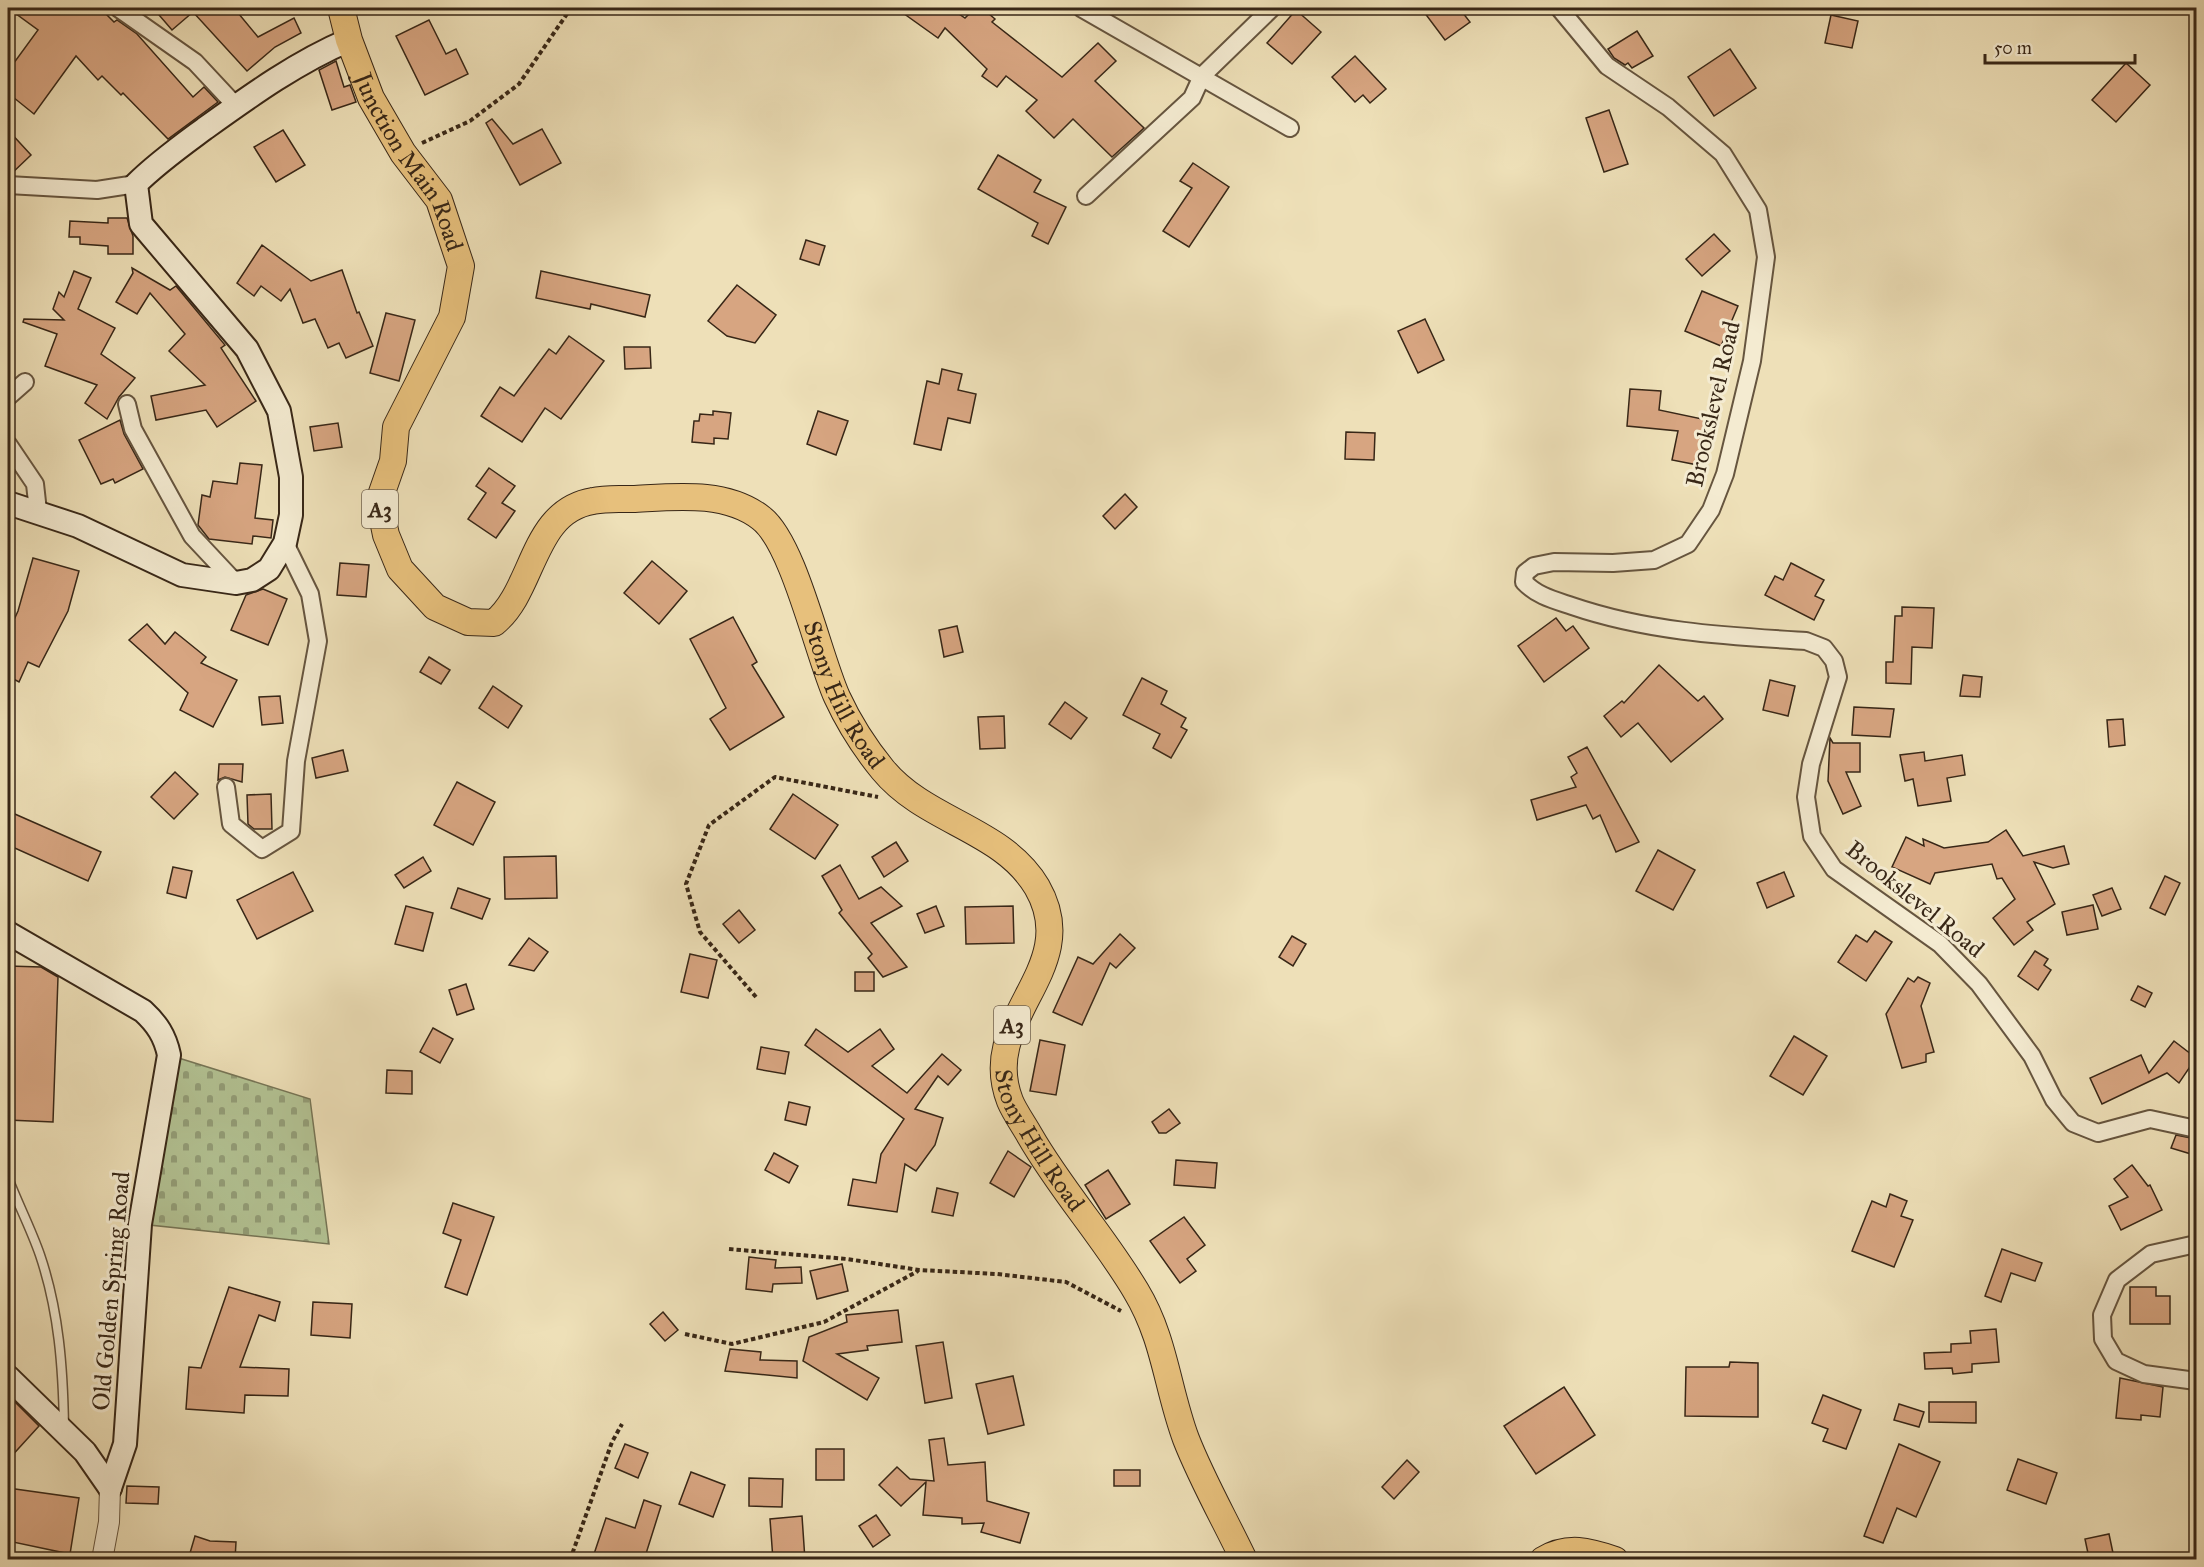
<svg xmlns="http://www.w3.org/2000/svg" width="2204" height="1567" font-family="'IM FELL Great Primer',serif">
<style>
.cemetery{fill:url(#cemetery-stones);stroke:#767556;stroke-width:1.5}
.building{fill:#d7a581;stroke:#382717;stroke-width:1.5}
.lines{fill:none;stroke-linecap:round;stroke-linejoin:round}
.service-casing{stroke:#66553f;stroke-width:11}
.minor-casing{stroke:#66553f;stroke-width:20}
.tertiary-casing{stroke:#66553f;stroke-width:22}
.secondary-casing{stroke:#382717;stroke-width:26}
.primary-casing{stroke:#382717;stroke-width:28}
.path{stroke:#382717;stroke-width:4;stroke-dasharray:4.5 3;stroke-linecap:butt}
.service{stroke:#f4ebd1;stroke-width:8}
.minor{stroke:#f4ebd1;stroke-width:16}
.tertiary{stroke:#f4ebd1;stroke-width:20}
.secondary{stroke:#f4ebd1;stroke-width:22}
.primary{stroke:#e7c07c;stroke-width:26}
.labels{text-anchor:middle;stroke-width:6;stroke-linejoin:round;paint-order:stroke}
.shield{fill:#f4ebd1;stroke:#70624f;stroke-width:1.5}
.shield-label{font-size:22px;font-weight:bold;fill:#382717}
.street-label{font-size:24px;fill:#382717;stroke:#f4ebd1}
</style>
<defs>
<pattern id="cemetery-stones" width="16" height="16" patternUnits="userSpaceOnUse" patternTransform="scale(1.5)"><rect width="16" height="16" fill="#b3c394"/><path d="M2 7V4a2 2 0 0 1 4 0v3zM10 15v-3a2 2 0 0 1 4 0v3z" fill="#939e78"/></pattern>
</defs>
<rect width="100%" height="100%" fill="#eee0b8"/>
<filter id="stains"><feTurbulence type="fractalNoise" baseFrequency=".00333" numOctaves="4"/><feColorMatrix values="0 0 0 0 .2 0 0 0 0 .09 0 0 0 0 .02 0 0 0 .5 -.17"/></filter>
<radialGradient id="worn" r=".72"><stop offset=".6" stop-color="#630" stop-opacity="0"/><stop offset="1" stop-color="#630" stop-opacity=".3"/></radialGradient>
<polygon class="cemetery" points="169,1055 310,1099 329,1244 140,1224"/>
<g class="building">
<polygon points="8,8 100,8 114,22 117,20 137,34 193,97 204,87 218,102 168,139 123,93 121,95 102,76 98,80 76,56 34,114 8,93 8,71 38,30"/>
<polygon points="153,8 234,8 258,37 294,18 301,33 275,47 247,71 193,12 172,30"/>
<polygon points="896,8 950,8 965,18 975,8 982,8 995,19 992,22 1062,77 1098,43 1116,61 1095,81 1144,128 1112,157 1073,119 1054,138 1026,111 1037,100 1006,76 997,87 982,76 987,69 945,28 938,38"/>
<polygon points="1421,8 1459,8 1470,22 1445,40"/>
<polygon points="1296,10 1321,32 1292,64 1267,43"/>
<polygon points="1831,15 1858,21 1852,48 1825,43"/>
<polygon points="429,20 446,54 456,49 468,74 425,95 396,36"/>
<polygon points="1637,31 1653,56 1632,68 1628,63 1625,65 1614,58 1608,49"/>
<polygon points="1730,49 1756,88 1714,116 1688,77"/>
<polygon points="1355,56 1386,89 1370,103 1363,95 1355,102 1332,77"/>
<polygon points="336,61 344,87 350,85 356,102 332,110 319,70"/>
<polygon points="2126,63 2150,85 2116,122 2092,100"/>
<polygon points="1609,110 1628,164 1604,172 1586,118"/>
<polygon points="492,119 513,144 542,129 561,163 520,185 486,123"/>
<polygon points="8,130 31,155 10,175 8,175"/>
<polygon points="283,130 305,165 276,182 254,147"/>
<polygon points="998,155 1041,180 1034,192 1066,207 1048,244 1032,236 1038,223 978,189"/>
<polygon points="1193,163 1229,187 1189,247 1163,231 1192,188 1180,181"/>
<polygon points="108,218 127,218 133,236 133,254 108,254 108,246 80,244 80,237 69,237 70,221 108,223"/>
<polygon points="1714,234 1730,251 1702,276 1686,259"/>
<polygon points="806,240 825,246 819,265 800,259"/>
<polygon points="262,245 311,281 342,270 357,313 359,312 373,346 346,358 339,343 328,348 315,319 303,323 290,289 281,301 261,286 254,296 237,283"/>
<polygon points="132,268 170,290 176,286 225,345 221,348 256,401 217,427 206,410 156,420 151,396 205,385 169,351 185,334 150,293 137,314 116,302 133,273"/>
<polygon points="74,271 91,278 78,309 115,328 101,354 135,378 119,397 107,419 85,403 97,385 45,366 57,334 23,322 24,319 64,320 53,309 59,292 64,297"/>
<polygon points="541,271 650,295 645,317 591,304 590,309 536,298"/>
<polygon points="737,285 776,315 755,343 727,336 708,321"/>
<polygon points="1702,291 1738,306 1721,346 1685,331"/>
<polygon points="386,313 415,320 399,381 370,373"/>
<polygon points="1425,319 1444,360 1418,373 1398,331"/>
<polygon points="569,336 604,361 561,419 545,408 522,442 481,416 500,387 514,396 549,349 556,354"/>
<polygon points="624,347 650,347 651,368 625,369"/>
<polygon points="942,369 962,374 958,390 976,394 970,423 948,418 941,450 914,444 927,381 939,384"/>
<polygon points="1630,389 1661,391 1659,410 1707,420 1698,465 1672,460 1678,431 1627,426"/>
<polygon points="713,411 731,413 728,439 714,438 714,444 692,442 694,421 699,421 700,414 713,415"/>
<polygon points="818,411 848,421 836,455 807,444"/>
<polygon points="120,420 124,434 143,469 115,483 113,479 101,484 79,440"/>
<polygon points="338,423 342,447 314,451 310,427"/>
<polygon points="1346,432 1375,433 1374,460 1345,459"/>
<polygon points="240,463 262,465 255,518 273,520 271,538 253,536 252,544 209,539 198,525 202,495 210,497 213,481 237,484"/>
<polygon points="489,468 515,486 502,503 515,511 496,538 468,519 486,493 476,486"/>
<polygon points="1125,494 1137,507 1115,529 1103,516"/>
<polygon points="33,558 79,571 68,611 39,667 28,662 19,682 8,676 8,633 18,611"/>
<polygon points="652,561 687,591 659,624 624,593"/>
<polygon points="340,563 369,565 366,597 337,595"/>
<polygon points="1791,563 1824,580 1815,596 1824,600 1814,620 1765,595 1775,576 1783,580"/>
<polygon points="263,589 287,599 268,645 231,630 246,595"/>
<polygon points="1902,607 1934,608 1932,648 1912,647 1911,684 1886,683 1886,662 1893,662 1895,616 1902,616"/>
<polygon points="733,617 757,662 752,665 784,717 730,750 710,719 726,708 690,639"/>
<polygon points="1556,618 1566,631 1573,626 1589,648 1544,682 1518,646"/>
<polygon points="147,624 165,644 175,632 206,657 201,663 237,680 213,727 180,710 188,693 129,640"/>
<polygon points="957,626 963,652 944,657 939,630"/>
<polygon points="429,657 450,670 441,684 420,672"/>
<polygon points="1659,665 1698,701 1704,696 1723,719 1671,762 1638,723 1621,737 1604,716 1622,701 1624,703"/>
<polygon points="1963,675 1982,677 1980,697 1960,696"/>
<polygon points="1142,678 1167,691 1161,704 1186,718 1181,727 1187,730 1171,758 1153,748 1160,734 1123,715"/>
<polygon points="1770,680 1795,686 1788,716 1763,710"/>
<polygon points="493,686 522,706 508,728 479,708"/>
<polygon points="280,696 283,723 262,725 259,697"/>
<polygon points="1065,702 1087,718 1071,739 1049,724"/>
<polygon points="1854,707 1894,709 1890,737 1852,735"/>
<polygon points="1004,716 1005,748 980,749 978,717"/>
<polygon points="2123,719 2125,745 2109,747 2107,720"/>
<polygon points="1830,738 1833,743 1860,743 1860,772 1846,772 1861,806 1843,814 1828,781"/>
<polygon points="1587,747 1639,842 1616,852 1600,815 1593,819 1586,805 1537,820 1531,800 1576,787 1571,777 1577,773 1568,757"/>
<polygon points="343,750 348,771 316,778 312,758"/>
<polygon points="1924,752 1925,761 1962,755 1965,775 1947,778 1951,801 1918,806 1913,779 1905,781 1900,755"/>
<polygon points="219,764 243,764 242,782 225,777 218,780"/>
<polygon points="175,772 198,794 174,819 151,797"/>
<polygon points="457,782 495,802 473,845 434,825"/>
<polygon points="271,794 272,829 254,829 248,824 247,795"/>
<polygon points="793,794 838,825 815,859 770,829"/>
<polygon points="8,811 101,852 88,881 8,845"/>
<polygon points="2006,830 2023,856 2064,846 2069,864 2053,868 2034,862 2055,904 2027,922 2033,930 2014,945 1993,918 2015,899 2002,878 1997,879 1992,864 1935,873 1930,884 1892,867 1906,837 1924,846 1923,839 1944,848 1988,842"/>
<polygon points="896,842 908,861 884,877 872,857"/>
<polygon points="1658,850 1695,870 1673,910 1636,891"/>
<polygon points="556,856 557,898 505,899 504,857"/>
<polygon points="423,857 431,871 404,888 395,875"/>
<polygon points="840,865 859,899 881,887 902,906 871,923 907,967 883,977 868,958 872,954 839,913 842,910 822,876"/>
<polygon points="173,867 192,871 186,898 167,893"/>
<polygon points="293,872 313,911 257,939 237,900"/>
<polygon points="1784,872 1794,896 1767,908 1757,883"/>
<polygon points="2165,876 2180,883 2165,915 2150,908"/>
<polygon points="458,888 490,899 482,919 451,908"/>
<polygon points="2112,888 2121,909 2102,916 2093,895"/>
<polygon points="2093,905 2098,929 2067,935 2062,912"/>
<polygon points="406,906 433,913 423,951 395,944"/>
<polygon points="936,906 944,926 925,933 917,914"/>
<polygon points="1013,906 1014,943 966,944 965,907"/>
<polygon points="739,910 755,930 739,943 723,924"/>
<polygon points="1875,931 1892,942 1866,981 1838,962 1856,935 1867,942"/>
<polygon points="1120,934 1135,948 1116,968 1110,963 1082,1025 1053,1012 1078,957 1093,964"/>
<polygon points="1292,936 1306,944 1293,966 1279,957"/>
<polygon points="529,938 548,952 534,971 509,965"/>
<polygon points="2035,951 2048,959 2044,965 2051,970 2038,990 2018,976"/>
<polygon points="690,954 717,960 708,998 681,992"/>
<polygon points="8,966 41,967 58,977 53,1122 8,1120"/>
<rect x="855" y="972" width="19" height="19"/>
<polygon points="1918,977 1930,983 1921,1006 1934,1052 1926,1054 1926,1062 1902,1068 1886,1014 1908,978 1914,982"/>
<polygon points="466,984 474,1009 457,1015 449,990"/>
<polygon points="2138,986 2152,993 2145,1007 2131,1000"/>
<polygon points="433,1028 453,1039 440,1063 420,1052"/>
<polygon points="816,1029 848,1052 880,1029 894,1049 872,1066 907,1093 942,1054 961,1070 948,1085 938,1076 915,1109 943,1118 935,1145 916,1171 905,1164 897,1212 848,1205 853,1179 876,1183 881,1154 904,1119 805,1045"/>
<polygon points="1794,1036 1827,1056 1803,1095 1770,1076"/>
<polygon points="1040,1040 1065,1045 1056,1095 1030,1091"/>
<polygon points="2174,1041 2196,1058 2179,1083 2167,1073 2102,1104 2090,1078 2141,1055 2149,1073"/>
<polygon points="761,1047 789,1052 785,1074 757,1069"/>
<polygon points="387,1070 412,1071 412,1094 386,1093"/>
<polygon points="789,1102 810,1107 806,1125 785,1120"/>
<polygon points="1169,1109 1180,1123 1166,1133 1159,1133 1152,1122"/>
<polygon points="2176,1135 2196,1139 2191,1154 2171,1148"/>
<polygon points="1008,1151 1031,1167 1014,1197 990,1183"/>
<polygon points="774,1153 798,1166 789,1183 765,1170"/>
<polygon points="1176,1160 1217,1163 1215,1188 1174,1185"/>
<polygon points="2132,1165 2148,1186 2150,1185 2162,1210 2121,1230 2109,1206 2128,1197 2114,1179"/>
<polygon points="1108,1170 1130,1204 1106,1219 1085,1185"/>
<polygon points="937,1188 958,1193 953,1216 932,1212"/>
<polygon points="1890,1194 1907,1201 1901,1216 1913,1220 1894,1267 1852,1251 1872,1201 1886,1207"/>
<polygon points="453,1203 494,1217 467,1295 445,1287 461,1240 443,1233"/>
<polygon points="1184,1217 1205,1245 1187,1259 1196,1271 1180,1283 1150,1241"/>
<polygon points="2002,1249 2042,1263 2035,1281 2011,1273 2001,1302 1985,1296"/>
<polygon points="749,1257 776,1260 775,1268 801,1267 802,1283 773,1284 772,1292 746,1289"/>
<polygon points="842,1264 848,1291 817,1299 810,1271"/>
<polygon points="229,1287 280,1302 275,1321 259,1315 240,1367 289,1369 288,1396 245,1395 244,1413 186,1409 189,1367 201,1368"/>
<polygon points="2130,1287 2156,1287 2156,1296 2170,1296 2170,1324 2130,1324"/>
<polygon points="313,1302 352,1304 350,1338 311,1335"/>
<polygon points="898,1310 902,1342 867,1346 868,1350 837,1354 879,1378 867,1400 803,1361 809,1337 847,1322 846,1315"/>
<polygon points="663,1312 678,1330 665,1341 650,1324"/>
<polygon points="1996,1329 1999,1362 1972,1364 1972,1372 1953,1374 1952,1368 1925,1369 1924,1353 1951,1352 1951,1344 1971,1343 1970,1331"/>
<polygon points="943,1342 952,1398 925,1403 916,1346"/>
<polygon points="730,1349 761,1352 760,1360 797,1361 797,1378 725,1371"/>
<polygon points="1730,1362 1758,1363 1758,1417 1685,1416 1686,1367 1729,1367"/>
<polygon points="1013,1376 1024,1425 988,1434 976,1384"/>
<polygon points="2120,1378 2163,1387 2160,1417 2141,1415 2141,1420 2116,1418"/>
<polygon points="1564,1387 1595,1435 1536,1474 1504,1426"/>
<polygon points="8,1395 39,1426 8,1460"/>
<polygon points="1823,1395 1861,1410 1846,1449 1823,1441 1828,1429 1812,1423"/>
<polygon points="1929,1402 1976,1402 1976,1423 1929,1422"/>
<polygon points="1899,1404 1924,1412 1919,1427 1894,1420"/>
<polygon points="944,1438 948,1465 985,1462 987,1501 1029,1513 1020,1543 981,1532 984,1523 962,1524 962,1518 923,1515 926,1482 901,1506 879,1485 897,1467 910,1479 934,1481 929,1440"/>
<polygon points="625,1444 648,1453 638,1478 615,1468"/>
<polygon points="1899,1444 1940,1462 1916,1517 1897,1508 1883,1543 1864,1536"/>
<rect x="816" y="1449" width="28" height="31"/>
<polygon points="2018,1459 2057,1473 2046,1504 2007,1490"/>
<polygon points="1407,1460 1419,1472 1394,1499 1382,1487"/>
<rect x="1114" y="1470" width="26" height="16"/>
<polygon points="691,1472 725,1485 713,1517 679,1504"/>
<polygon points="749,1478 783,1479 782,1507 749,1506"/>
<polygon points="127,1486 159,1487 158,1504 126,1503"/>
<polygon points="8,1488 79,1498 70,1554 8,1541"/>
<polygon points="644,1500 661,1506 644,1560 592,1560 606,1518 635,1528"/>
<polygon points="876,1515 890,1535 873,1547 859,1526"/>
<polygon points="802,1516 805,1560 773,1560 770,1519"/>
<polygon points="2109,1534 2113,1553 2089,1558 2085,1539"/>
<polygon points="195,1536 210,1541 236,1542 235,1560 209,1560 190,1553"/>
</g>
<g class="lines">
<defs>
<path id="service" d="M8 1178C18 1204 31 1229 40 1255 59 1311 63 1368 64 1427"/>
<g id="minor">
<polyline points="118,8 195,62 236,106"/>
<polyline points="1081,8 1290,128"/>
<path d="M1559 8 1607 66 1668 107 1723 154 1758 210 1766 257 1752 361 1725 474 1711 510 1688 544 1654 560 1613 563 1554 562 1534 566 1525 573 1524 582C1537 596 1554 600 1572 606 1648 632 1726 636 1806 641L1824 648 1834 661 1838 677 1811 764 1806 797 1812 836 1834 869 1940 944 1979 984 2032 1056 2054 1100 2073 1123 2098 1133 2150 1119 2196 1129"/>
<polyline points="8,185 97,190 136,184"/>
<polyline points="1086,196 1192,98 1202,76 1272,8"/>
<polyline points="8,397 25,382"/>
<polyline points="127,404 133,429 192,536 236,583"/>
<polyline points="8,444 35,484 38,511"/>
<polyline points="226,787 231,824 262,849 291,831 296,761 318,641 310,594 285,543"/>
<polyline points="2196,1244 2151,1254 2117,1280 2102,1315 2103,1339 2116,1361 2144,1374 2196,1381"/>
</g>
<polyline id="tertiary" points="102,1560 109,1522 110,1488"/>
<g id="secondary">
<path d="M8 503 78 526 182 575 236 583 252 580 269 569 285 543 291 515V477L279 411 247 349 141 224 136 184C157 163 181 146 204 129 250 96 297 62 349 40"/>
<path d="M8 933 143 1011C157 1024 165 1036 169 1055L140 1224 125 1444 110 1488"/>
<polyline points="8,1377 85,1452 110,1488"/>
</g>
<g id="primary">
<path id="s1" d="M341 8 349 40 371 98 403 153 439 200 461 266 452 317 396 427 393 461 379 501 386 535 400 569 435 607 468 622 494 623C535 590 531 511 593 501 605 498 619 499 632 499 673 497 725 490 761 518 794 543 818 655 837 697 849 723 865 748 883 770 926 822 1003 829 1037 887 1085 970 977 1017 1010 1101 1015 1113 1024 1125 1030 1136 1061 1190 1104 1237 1136 1291 1165 1339 1167 1388 1186 1439 1202 1480 1225 1520 1244 1560"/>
<path d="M1543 1560C1568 1545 1589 1551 1615 1560"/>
</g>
</defs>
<use href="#service" class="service-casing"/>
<use href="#minor" class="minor-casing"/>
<use href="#tertiary" class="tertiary-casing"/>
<use href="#secondary" class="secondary-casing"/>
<use href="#primary" class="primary-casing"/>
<g class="path">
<polyline points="422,143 470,121 519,84 571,8"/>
<polyline points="756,997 700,932 686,884 709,825 775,777 878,797"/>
<polyline points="729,1249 847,1259 919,1270 997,1274 1066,1282 1121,1311"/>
<polyline points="685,1334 732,1344 824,1322 918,1271"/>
<polyline points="570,1560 612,1442 622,1424"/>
</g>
<use href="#service" class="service"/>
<use href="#minor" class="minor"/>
<use href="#tertiary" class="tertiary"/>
<use href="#secondary" class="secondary"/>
<use href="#primary" class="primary"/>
</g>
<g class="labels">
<g class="shield">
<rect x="362" y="490" width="36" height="38" rx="4.5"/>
<rect x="994" y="1006" width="36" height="38" rx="4.5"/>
</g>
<g class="shield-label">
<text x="380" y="517">A3</text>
<text x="1012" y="1033">A3</text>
</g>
<g class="street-label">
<text dy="8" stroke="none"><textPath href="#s1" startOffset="170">Junction Main Road</textPath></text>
<text transform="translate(1713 404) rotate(-77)" y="8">Brookslevel Road</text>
<text dy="8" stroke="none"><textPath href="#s1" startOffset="1257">Stony Hill Road</textPath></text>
<text transform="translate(1915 899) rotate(39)" y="8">Brookslevel Road</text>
<text dy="8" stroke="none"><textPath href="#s1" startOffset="1812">Stony Hill Road</textPath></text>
<text transform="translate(111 1291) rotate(-85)" y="8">Old Golden Spring Road</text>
</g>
</g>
<rect width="2204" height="1567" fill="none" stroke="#eee0b8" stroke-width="30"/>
<rect x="9" y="9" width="2186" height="1549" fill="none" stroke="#382717" stroke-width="3"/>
<rect x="15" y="15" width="2174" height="1537" fill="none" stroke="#382717" stroke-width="1.5"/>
<path d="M1985 54v9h150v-9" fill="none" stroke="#382717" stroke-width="3"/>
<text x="1994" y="54" font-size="18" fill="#382717" stroke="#f4ebd1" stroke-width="4.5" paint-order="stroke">50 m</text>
<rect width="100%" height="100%" filter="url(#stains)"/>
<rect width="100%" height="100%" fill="url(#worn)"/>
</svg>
